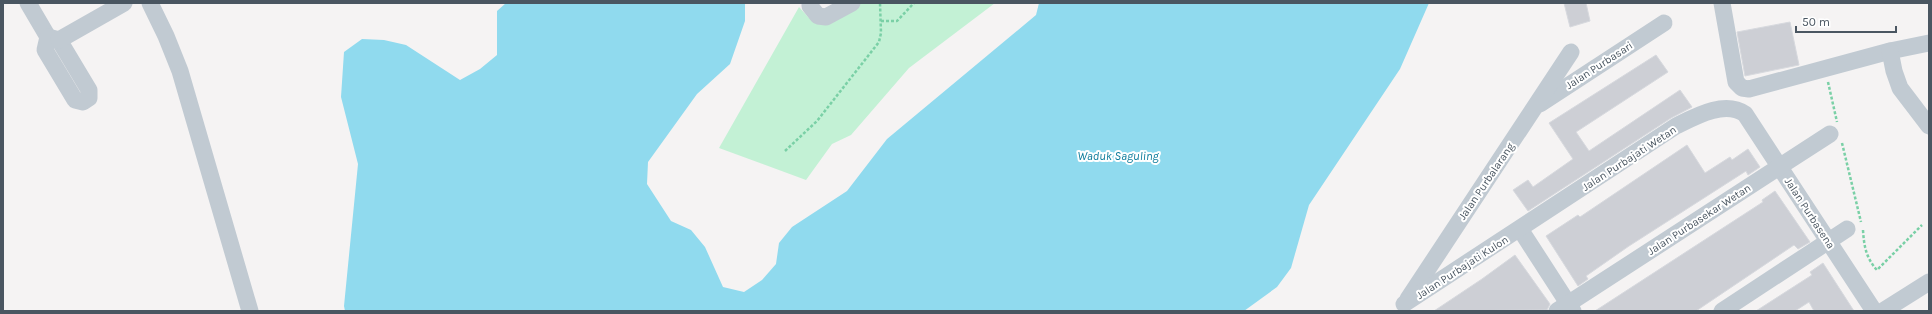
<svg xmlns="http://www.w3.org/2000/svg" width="1932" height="314" font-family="Karla,sans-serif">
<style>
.green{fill:#c3f1d5}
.water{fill:#90daee}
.building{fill:#cdcfd5;stroke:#d7d9de}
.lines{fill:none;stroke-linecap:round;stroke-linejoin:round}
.path{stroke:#7ad0a6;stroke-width:2.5;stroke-dasharray:3 2;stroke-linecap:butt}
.minor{stroke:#c1cad2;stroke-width:17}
.labels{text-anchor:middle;stroke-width:4;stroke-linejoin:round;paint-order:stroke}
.street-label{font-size:11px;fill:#4a5661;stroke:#fff}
.water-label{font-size:12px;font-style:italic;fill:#0c7c9b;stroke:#fff}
</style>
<rect width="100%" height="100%" fill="#f5f3f3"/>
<polygon class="green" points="857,3 995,3 909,68 851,135 832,144 806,180 719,148 799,7 809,18 825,21"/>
<polygon class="water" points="506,3 745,3 745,21 730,64 697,94 648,162 647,184 671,221 691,230 705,247 723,287 744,292 762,280 776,264 779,243 792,227 847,191 887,139 1036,15 1039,3 1429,3 1400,69 1309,205 1291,268 1277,287 1244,311 345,311 344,306 358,164 341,97 344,52 362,39 384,40 406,45 460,80 480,69 497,55 497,11"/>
<g class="building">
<polygon points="1564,3 1586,3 1590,21 1570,27"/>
<polygon points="1790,22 1799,65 1745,76 1737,32"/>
<polygon points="1656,55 1668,72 1576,132 1589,151 1680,90 1692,107 1671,118 1528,211 1513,190 1528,180 1533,187 1573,159 1549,123"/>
<polygon points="1687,145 1705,173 1730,157 1732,160 1748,149 1760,167 1748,175 1746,171 1629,246 1586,276 1588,279 1578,286 1546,236 1578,215 1580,217"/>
<polygon points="1775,191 1810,242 1798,249 1794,245 1696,311 1595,311 1763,202 1762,200"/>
<polygon points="1515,255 1550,304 1547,310 1434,311 1482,279"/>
<polygon points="1823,263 1854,311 1814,311 1809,302 1795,311 1756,311 1812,275 1810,272"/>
</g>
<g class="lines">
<g class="path">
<polyline points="881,21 897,21 914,3"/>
<polyline points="1828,82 1837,122"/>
<polyline points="1842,143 1861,222"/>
<polyline points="785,151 817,121 879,42 881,33 880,3"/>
<path d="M1863 230C1864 246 1866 258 1877 270L1922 225"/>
</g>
<g class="minor">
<polyline points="28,3 48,37"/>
<polyline points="150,3 166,36 180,71 250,311"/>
<polyline points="810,3 810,6 818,16 826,17 852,3"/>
<polyline points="1722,3 1736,82 1742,88 1749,89 1890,51 1929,43"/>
<polygon points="48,37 59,40 89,90 89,98 83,102 75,100 45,50"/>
<polyline points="59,40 124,3"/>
<polyline points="1890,51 1894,71 1900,88 1929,126"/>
<polyline points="1540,104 1664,23"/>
<polyline points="1520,229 1573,311"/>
<polyline points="1408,299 1571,52"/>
<path d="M1404 304 1676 126C1696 116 1725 100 1745 114L1874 311"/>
<polyline points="1557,311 1830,134"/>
<polyline points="1722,311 1847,229"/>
<polyline points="1883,311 1929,282"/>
</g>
</g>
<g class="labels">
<g class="street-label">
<text transform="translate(1599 65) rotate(-33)" y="4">Jalan Purbasari</text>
<text transform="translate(1629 158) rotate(-33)" y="4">Jalan Purbajati Wetan</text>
<text transform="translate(1486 181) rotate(-56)" y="4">Jalan Purbalarang</text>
<text transform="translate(1810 213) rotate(57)" y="4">Jalan Purbasena</text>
<text transform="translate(1699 219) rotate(-33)" y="4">Jalan Purbasekar Wetan</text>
<text transform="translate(1462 267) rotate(-33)" y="4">Jalan Purbajati Kulon</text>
</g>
<g class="water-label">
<text x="1118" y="160">Waduk Saguling</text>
</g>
</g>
<rect width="1932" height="314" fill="none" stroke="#4a5661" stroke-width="8"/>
<path d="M1796 26v6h100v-6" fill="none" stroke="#4a5661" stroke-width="2"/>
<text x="1802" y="26" font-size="12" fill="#4a5661" stroke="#ffffff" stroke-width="3" paint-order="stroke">50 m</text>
</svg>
